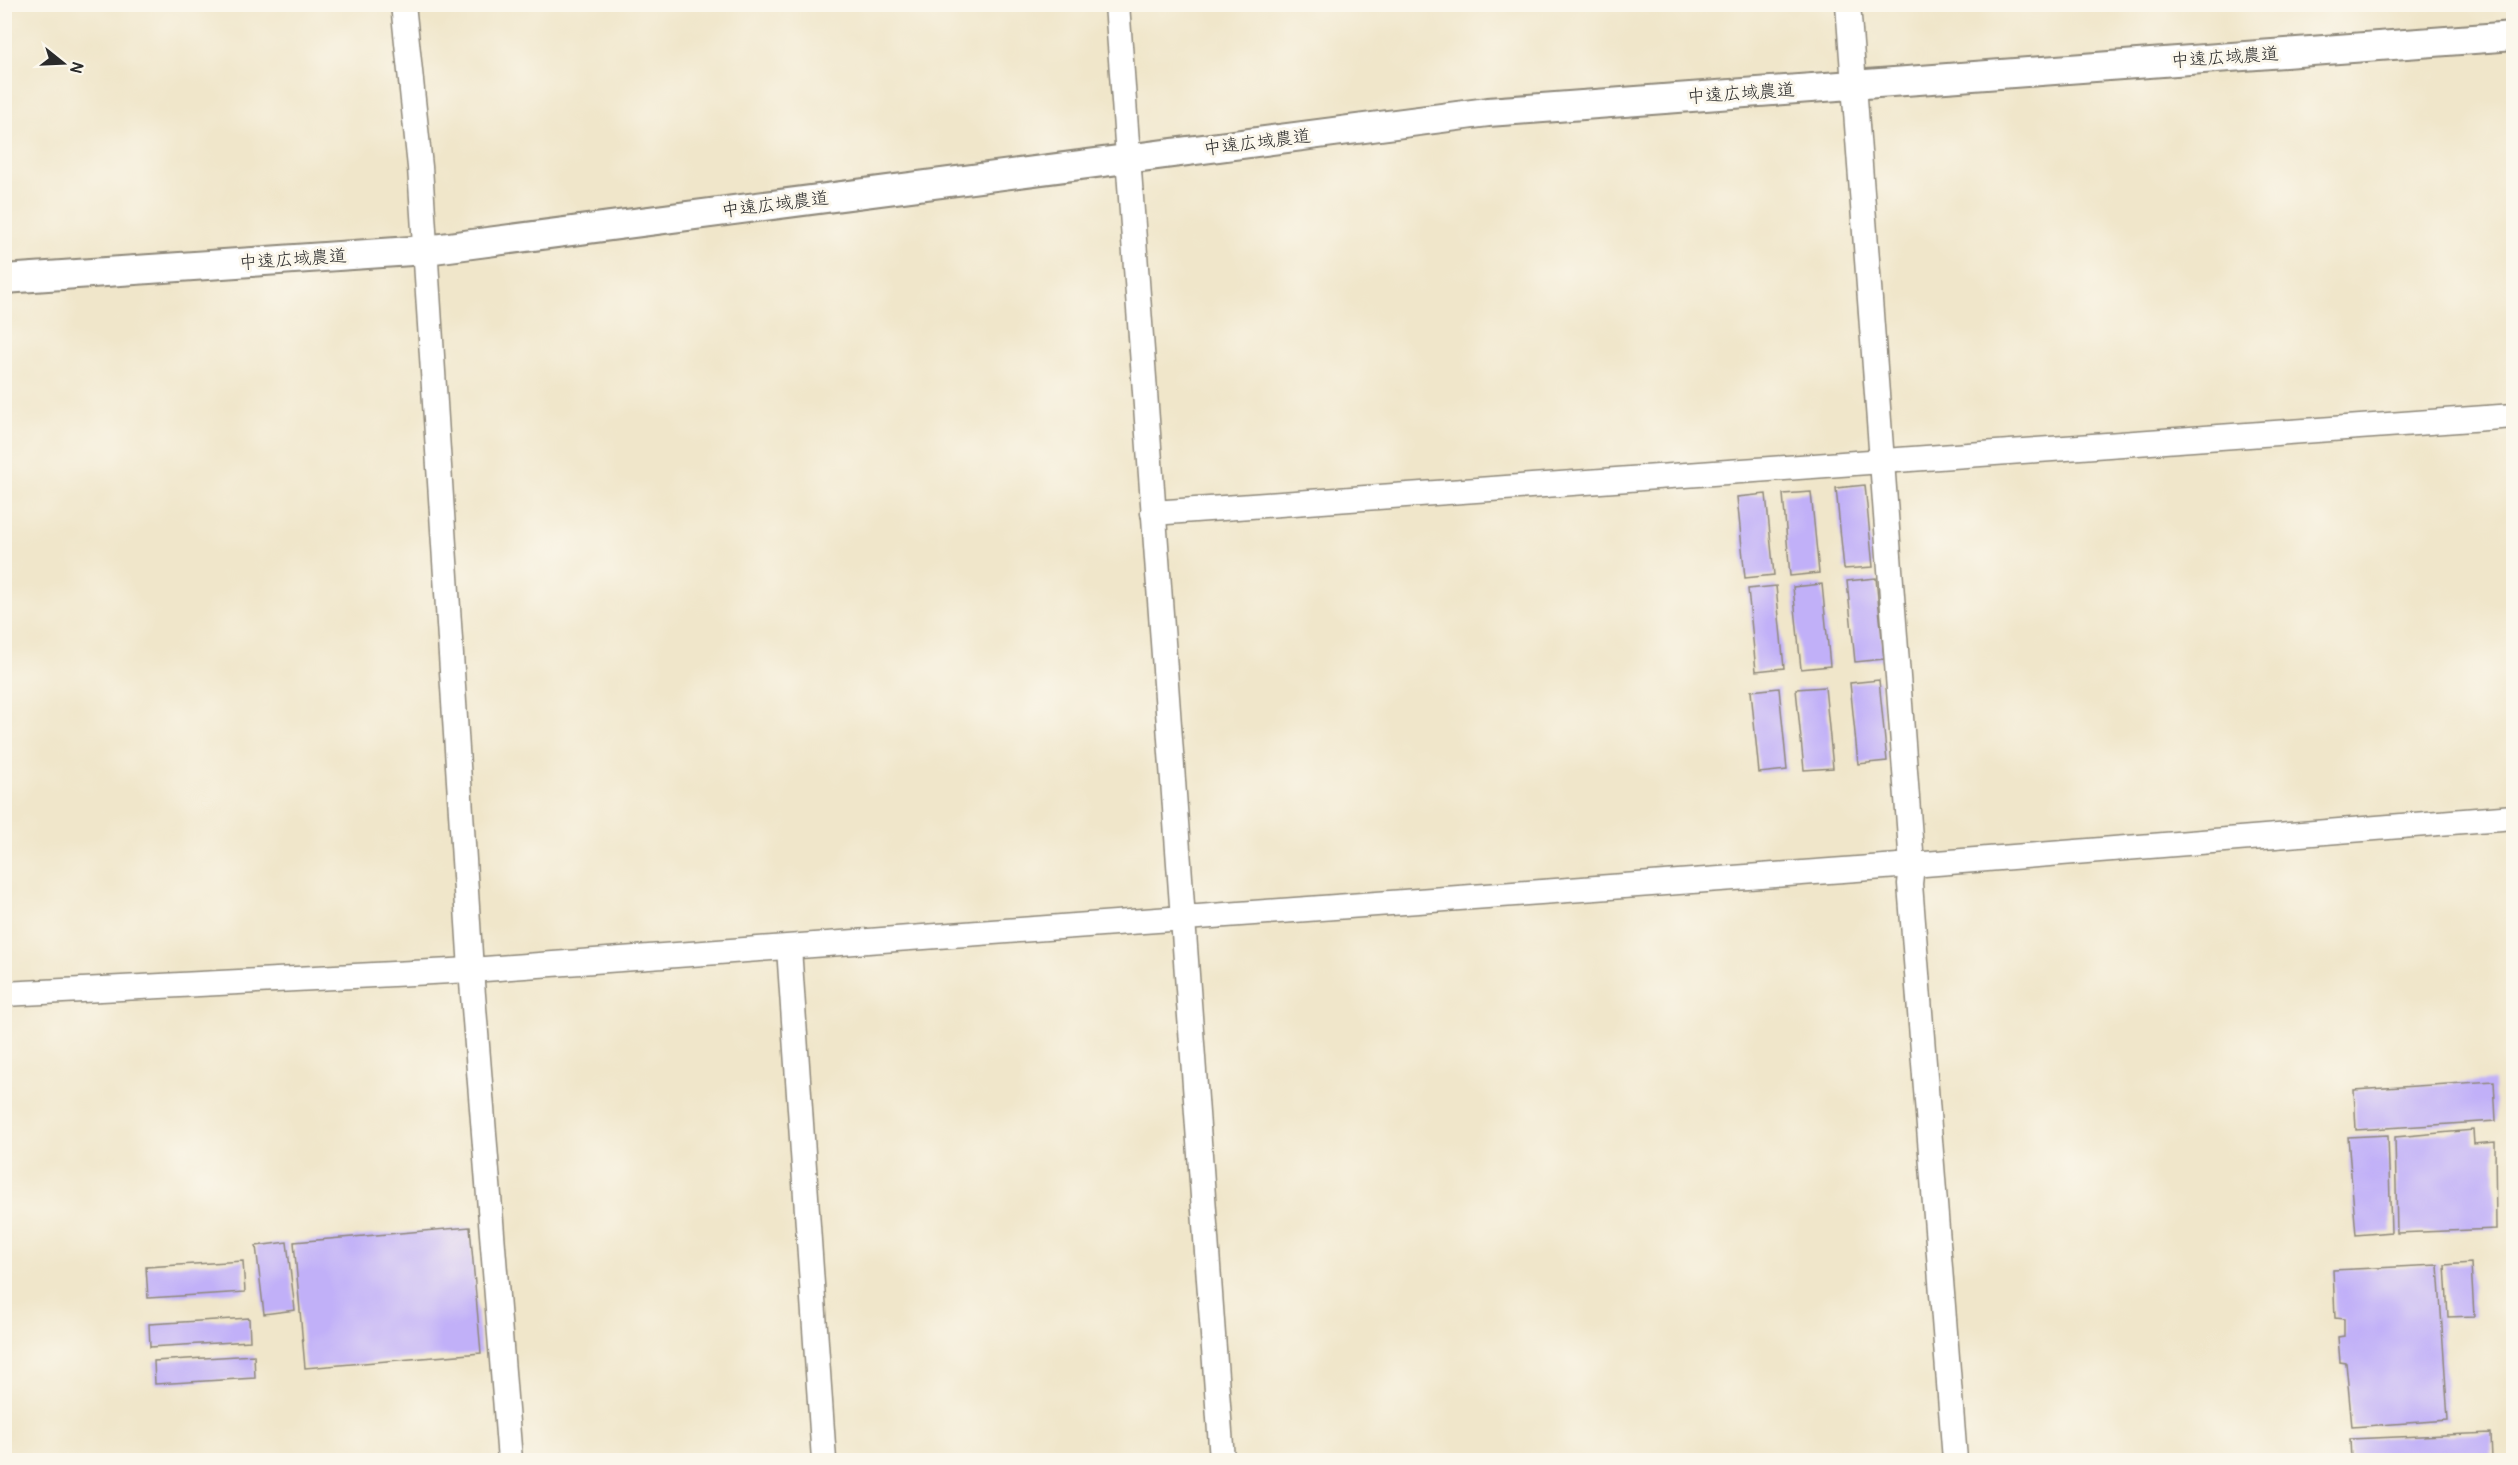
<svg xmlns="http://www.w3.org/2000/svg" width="2518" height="1465" font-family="Pangolin,'Klee One',sans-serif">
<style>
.building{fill:#c1b0f8}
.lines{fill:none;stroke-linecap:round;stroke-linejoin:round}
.minor-casing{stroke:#8e887a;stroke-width:27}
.tertiary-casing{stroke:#8e887a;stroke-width:32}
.minor{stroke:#fff;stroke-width:24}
.tertiary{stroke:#fff;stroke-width:28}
.labels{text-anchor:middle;stroke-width:6;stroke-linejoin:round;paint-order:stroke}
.street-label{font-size:18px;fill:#2b2b2b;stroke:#fbf7ec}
</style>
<rect width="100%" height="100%" fill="#fbf7ec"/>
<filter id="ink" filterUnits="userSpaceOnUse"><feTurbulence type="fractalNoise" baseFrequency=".0167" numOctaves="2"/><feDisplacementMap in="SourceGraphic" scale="12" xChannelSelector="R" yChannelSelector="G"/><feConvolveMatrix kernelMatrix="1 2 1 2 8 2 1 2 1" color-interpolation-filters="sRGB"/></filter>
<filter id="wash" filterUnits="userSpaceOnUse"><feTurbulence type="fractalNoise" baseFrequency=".008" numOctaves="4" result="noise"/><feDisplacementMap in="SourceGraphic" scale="24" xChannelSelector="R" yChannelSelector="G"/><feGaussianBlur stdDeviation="1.35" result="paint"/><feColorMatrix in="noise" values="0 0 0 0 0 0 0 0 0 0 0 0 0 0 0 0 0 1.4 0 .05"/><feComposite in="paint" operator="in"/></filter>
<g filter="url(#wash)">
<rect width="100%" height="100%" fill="#f0e6ca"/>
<g id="blocks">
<g class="building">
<polygon points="1865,485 1873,567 1844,569 1836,488"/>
<polygon points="1811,492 1819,573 1790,576 1783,494"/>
<polygon points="1766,494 1774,575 1745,578 1737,497"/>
<polygon points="1876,578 1884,659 1855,662 1847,581"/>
<polygon points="1822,584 1830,666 1801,669 1793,587"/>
<polygon points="1776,586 1784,668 1756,671 1748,589"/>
<polygon points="1879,680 1887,761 1858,764 1850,683"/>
<polygon points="1825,687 1833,768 1804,770 1796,689"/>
<polygon points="1779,688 1787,770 1759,773 1751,691"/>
<polygon points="2494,1081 2496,1121 2356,1130 2354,1090"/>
<polygon points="2473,1130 2474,1144 2495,1142 2496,1229 2397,1233 2395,1137"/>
<polygon points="2388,1135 2391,1232 2356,1235 2348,1137"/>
<polygon points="470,1227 481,1353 305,1368 294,1242"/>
<polygon points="287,1242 295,1310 264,1314 256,1246"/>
<polygon points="243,1261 245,1292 148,1298 146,1267"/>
<polygon points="2471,1263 2474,1316 2448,1317 2445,1265"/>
<polygon points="2438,1265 2448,1420 2352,1427 2346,1363 2340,1362 2338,1337 2344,1336 2344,1319 2335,1318 2333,1270"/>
<polygon points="249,1318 250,1341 150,1347 149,1324"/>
<polygon points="254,1355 255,1378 155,1384 154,1361"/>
<polygon points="2491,1433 2492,1460 2351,1460 2350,1439"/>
</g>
</g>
</g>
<g filter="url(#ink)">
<use href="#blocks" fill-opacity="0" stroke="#8e887a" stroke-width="1.5"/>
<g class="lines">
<defs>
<g id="minor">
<polyline points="403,4 420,167 471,970 510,1460"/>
<polyline points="1117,4 1222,1460"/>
<polyline points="1848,4 1912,865 1910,884 1955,1460"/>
<polyline points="1153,513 2514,416"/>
<polyline points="789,948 824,1460"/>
<polyline points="4,994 471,970 1912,865 2514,817"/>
</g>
<polyline id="tertiary" points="4,279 426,250 1488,112 2514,36"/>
</defs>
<use href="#minor" class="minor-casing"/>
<use href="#tertiary" class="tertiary-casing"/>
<use href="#minor" class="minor"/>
<use href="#tertiary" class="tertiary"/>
</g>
</g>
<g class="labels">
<g class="street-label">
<text transform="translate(2225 57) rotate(-4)" y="6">中遠広域農道</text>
<text transform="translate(1741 93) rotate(-4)" y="6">中遠広域農道</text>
<text transform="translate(1257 142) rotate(-7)" y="6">中遠広域農道</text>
<text transform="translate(775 204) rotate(-7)" y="6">中遠広域農道</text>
<text transform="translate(293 259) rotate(-4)" y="6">中遠広域農道</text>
</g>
</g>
<rect width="2518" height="1465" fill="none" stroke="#fbf7ec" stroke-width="24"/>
<g transform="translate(63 63) rotate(108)" stroke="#fbf7ec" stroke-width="4.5" paint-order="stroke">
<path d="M0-4.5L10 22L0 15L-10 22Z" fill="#2b2b2b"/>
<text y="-9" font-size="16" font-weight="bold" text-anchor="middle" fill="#2b2b2b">N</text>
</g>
</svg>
